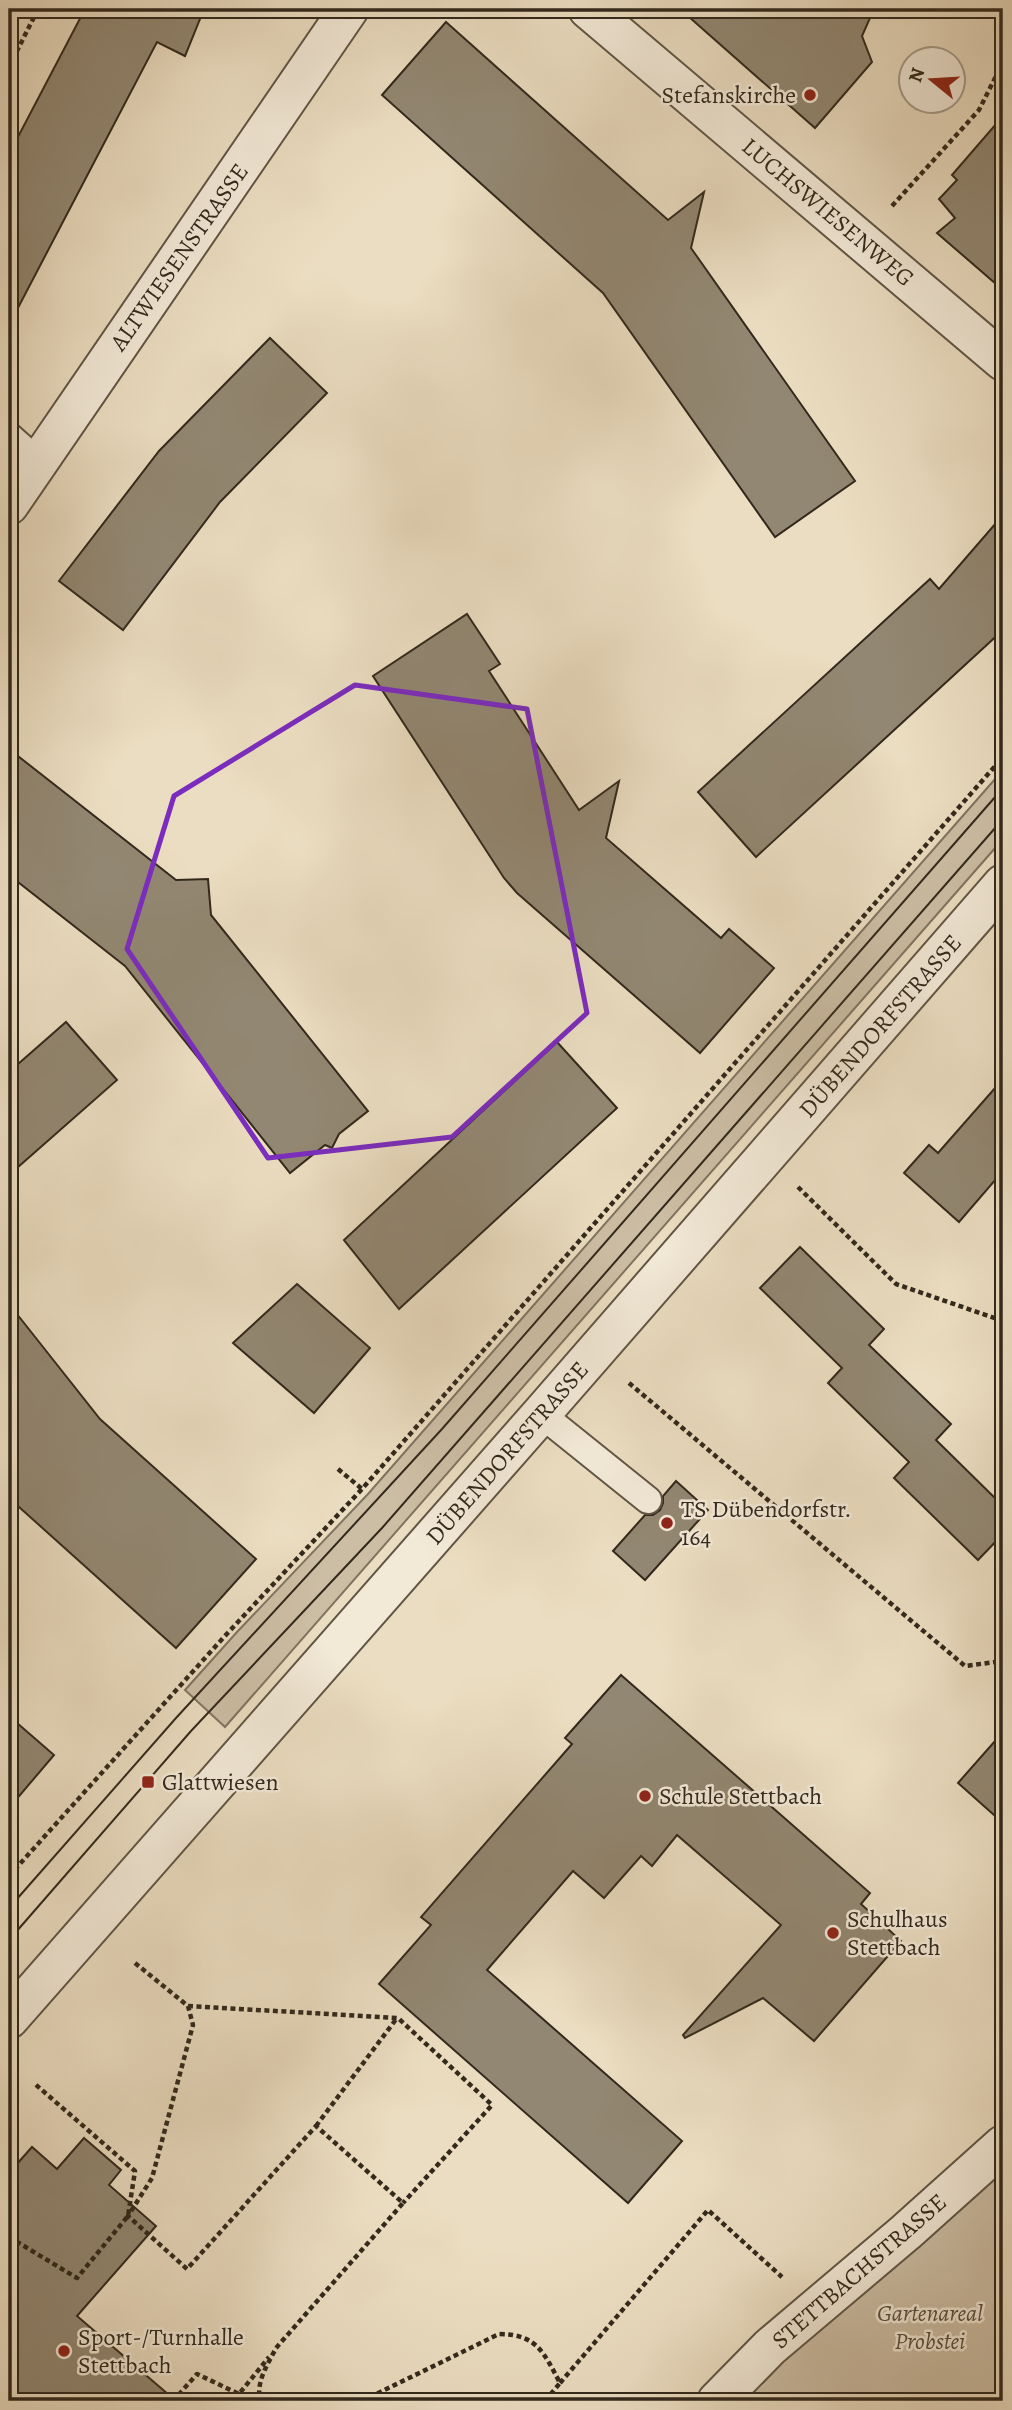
<svg xmlns="http://www.w3.org/2000/svg" width="1012" height="2410" font-family="Alegreya,serif">
<style>
.green{fill:#ccbea5;stroke:#7f7460;stroke-width:2}
.building{fill:#928772;stroke:#32291c;stroke-width:2}
.lines{fill:none;stroke-linecap:round;stroke-linejoin:round}
.service-casing{stroke:#605645;stroke-width:30}
.minor-casing{stroke:#605645;stroke-width:42}
.tertiary-casing{stroke:#605645;stroke-width:42}
.path{stroke:#32291c;stroke-width:4.5;stroke-dasharray:5 3.5;stroke-linecap:butt}
.service{stroke:#f2e9d7;stroke-width:26}
.minor{stroke:#f2e9d7;stroke-width:38}
.tertiary{stroke:#f2e9d7;stroke-width:38}
.tram{stroke:#32291c;stroke-width:2}
.marked{fill:none;stroke:#7b2cbf;stroke-width:5;stroke-linejoin:round}
.poi-dot{fill:#8f2418;stroke:#f2e9d7;stroke-width:2.5}
.labels{text-anchor:middle;stroke-width:5;stroke-linejoin:round;paint-order:stroke}
.poi-label{font-size:24px;fill:#32291c;stroke:#f2e9d7;text-anchor:start}
.street-label{font-size:24px;fill:#32291c;stroke:#f2e9d7}
.park-label{font-size:24px;font-style:italic;fill:#584e3e;stroke:#f2e9d7}
</style>
<rect width="100%" height="100%" fill="#ebddc1"/>
<filter id="stains"><feTurbulence type="fractalNoise" baseFrequency=".00286" numOctaves="4"/><feColorMatrix values="0 0 0 0 .2 0 0 0 0 .09 0 0 0 0 .02 0 0 0 .5 -.17"/></filter>
<radialGradient id="worn" r=".72"><stop offset=".6" stop-color="#630" stop-opacity="0"/><stop offset="1" stop-color="#630" stop-opacity=".3"/></radialGradient>
<g class="green">
<polygon points="1003,770 1003,839 225,1727 185,1690 237,1632 368,1494"/>
<polygon points="1003,2169 1003,2401 740,2401 782,2358"/>
</g>
<g class="building">
<polygon points="85,9 204,9 185,56 157,42 9,325 9,154"/>
<polygon points="680,9 874,9 862,36 872,62 815,128"/>
<polygon points="446,22 668,220 704,192 691,248 855,481 775,537 603,293 382,95"/>
<polygon points="1003,116 1003,290 937,233 955,218 939,199 957,180 952,175"/>
<polygon points="270,338 327,393 220,502 123,630 59,581 159,451"/>
<polygon points="1003,515 1003,630 756,857 698,792 930,579 939,589"/>
<polygon points="467,614 500,664 489,671 579,810 619,781 606,838 721,938 729,929 774,968 700,1053 517,893 504,878 373,676"/>
<polygon points="9,749 176,880 208,879 211,915 368,1111 339,1134 332,1148 325,1145 290,1173 125,966 9,875"/>
<polygon points="66,1022 117,1080 9,1175 9,1072"/>
<polygon points="557,1042 617,1108 399,1309 344,1240"/>
<polygon points="1003,1079 1003,1171 959,1222 904,1173 929,1145 938,1153"/>
<polygon points="800,1247 884,1329 869,1345 951,1424 936,1440 1003,1506 1003,1534 978,1560 894,1478 909,1462 828,1383 842,1368 760,1288"/>
<polygon points="297,1284 370,1348 314,1413 233,1343"/>
<polygon points="9,1304 100,1419 256,1559 176,1648 9,1498"/>
<polygon points="676,1481 708,1510 645,1580 613,1551 645,1515 653,1515 660,1510 663,1503 663,1496"/>
<polygon points="621,1675 870,1893 861,1904 901,1941 814,2041 763,1998 685,2038 683,2035 781,1925 677,1835 652,1866 641,1856 604,1898 573,1871 487,1970 682,2141 628,2203 379,1984 431,1925 421,1917 572,1744 565,1738"/>
<polygon points="9,1716 54,1755 9,1808"/>
<polygon points="1003,1732 1003,1823 958,1783"/>
<polygon points="84,2138 121,2170 109,2185 156,2226 77,2316 176,2401 9,2401 9,2173 32,2147 57,2169"/>
</g>
<g class="lines">
<defs>
<g id="service">
<polyline points="9,436 38,462"/>
<polyline points="541,1414 648,1500"/>
</g>
<g id="minor">
<polyline points="588,9 1003,361"/>
<polyline points="9,505 349,9"/>
<polyline points="717,2401 770,2347 906,2232 1003,2145"/>
</g>
<polyline id="tertiary" points="9,2019 541,1414 1003,884"/>
</defs>
<use href="#service" class="service-casing"/>
<use href="#minor" class="minor-casing"/>
<use href="#tertiary" class="tertiary-casing"/>
<g class="path">
<polyline points="9,67 38,9"/>
<polyline points="892,206 979,110 1003,62"/>
<polyline points="9,1069 11,1070"/>
<polyline points="798,1187 896,1284 1003,1321"/>
<polyline points="629,1383 965,1666 1003,1661"/>
<polyline points="338,1469 362,1489"/>
<polyline points="9,1876 223,1638 362,1489 1003,757"/>
<path d="M135 1963 188 2006 193 2025 152 2178 128 2216 187 2269 316 2126 403 2203 276 2348C267 2366 256 2381 260 2401"/>
<polyline points="188,2006 398,2018 492,2105 403,2203"/>
<polyline points="9,2100 16,2107"/>
<polyline points="316,2126 397,2018"/>
<polyline points="9,2237 77,2278 128,2216 135,2171 35,2084"/>
<polyline points="560,2383 708,2210 782,2277"/>
<polyline points="173,2401 197,2374 239,2394 269,2357"/>
<path d="M362 2401 499 2334C537 2334 544 2353 560 2383L545 2401"/>
</g>
<use href="#service" class="service"/>
<use href="#minor" class="minor"/>
<use href="#tertiary" class="tertiary"/>
<g class="tram">
<polyline points="9,1908 176,1718 442,1429 1003,788"/>
<polyline points="9,1940 191,1731 382,1528 1003,819"/>
</g>
</g>
<path class="marked" d="M355 685 527 709 587 1013 452 1137 268 1158 127 949 174 796Z"/>
<g class="poi-dot">
<circle cx="810" cy="95" r="7"/>
<circle cx="667" cy="1523" r="7"/>
<rect x="141" y="1775" width="14" height="14" rx="3.5"/>
<circle cx="645" cy="1796" r="7"/>
<circle cx="833" cy="1933" r="7"/>
<circle cx="64" cy="2351" r="7"/>
</g>
<g class="labels">
<g class="poi-label">
<text x="796" y="103" text-anchor="end">Stefanskirche</text>
<text x="681" y="1517">TS Dübendorfstr.<tspan x="681" dy="28">164</tspan></text>
<text x="162" y="1790">Glattwiesen</text>
<text x="659" y="1804">Schule Stettbach</text>
<text x="847" y="1927">Schulhaus<tspan x="847" dy="28">Stettbach</tspan></text>
<text x="78" y="2345">Sport-/Turnhalle<tspan x="78" dy="28">Stettbach</tspan></text>
</g>
<g class="street-label">
<text transform="translate(828 212) rotate(40)" y="8">LUCHSWIESENWEG</text>
<text transform="translate(179 257) rotate(-55)" y="8">ALTWIESENSTRASSE</text>
<text transform="translate(880 1026) rotate(-49)" y="8">DÜBENDORFSTRASSE</text>
<text transform="translate(507 1453) rotate(-49)" y="8">DÜBENDORFSTRASSE</text>
<text transform="translate(859 2271) rotate(-41)" y="8">STETTBACHSTRASSE</text>
</g>
<g class="park-label">
<text x="930" y="2321">Gartenareal<tspan x="930" dy="28">Probstei</tspan></text>
</g>
</g>
<rect width="1012" height="2410" fill="none" stroke="#ebddc1" stroke-width="35"/>
<rect x="10" y="10" width="991" height="2389" fill="none" stroke="#32291c" stroke-width="3.5"/>
<rect x="18" y="18" width="977" height="2375" fill="none" stroke="#32291c" stroke-width="2"/>
<g transform="translate(932 80) rotate(288)"><circle r="33" fill="#f2e9d7" stroke="#a59c8c" stroke-width="2"/>
<path d="M0-5L12 26L0 18L-12 26Z" fill="#8f2418"/>
<text y="-10" font-size="19" font-weight="bold" text-anchor="middle" fill="#32291c">N</text>
</g>
<rect width="100%" height="100%" filter="url(#stains)"/>
<rect width="100%" height="100%" fill="url(#worn)"/>
</svg>
